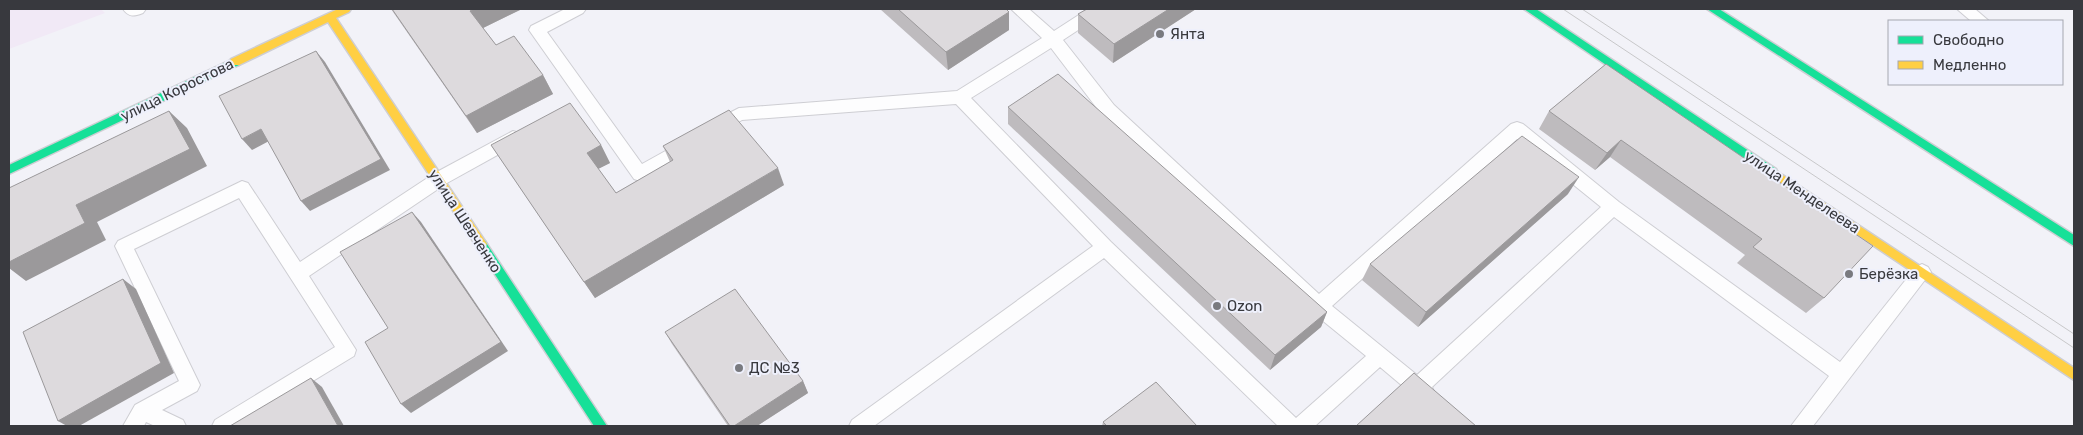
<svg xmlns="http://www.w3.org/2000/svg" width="2083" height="435" font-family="Rubik,sans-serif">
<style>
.industrial{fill:#f1e9f6}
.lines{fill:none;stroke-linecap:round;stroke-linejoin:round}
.lane-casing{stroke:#ceced3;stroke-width:2}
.fast-casing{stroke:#ceced3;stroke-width:3}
.slow-casing{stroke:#ceced3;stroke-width:3}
.lane{fill:#fdfdfe;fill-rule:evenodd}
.fast{fill:#16e098;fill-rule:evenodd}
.slow{fill:#ffcf43;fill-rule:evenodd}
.tram{stroke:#c8c8ca;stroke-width:1}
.wall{fill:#bebbbe}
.shaded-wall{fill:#9b999b}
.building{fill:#dddadd;stroke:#9b999b}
.poi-dot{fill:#797a7f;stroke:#eef0fc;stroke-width:2}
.labels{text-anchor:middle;stroke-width:4;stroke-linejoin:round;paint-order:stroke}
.poi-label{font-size:15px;fill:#38393e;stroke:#eef0fc;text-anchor:start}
.street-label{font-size:15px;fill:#38393e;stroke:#eef0fc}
</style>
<rect width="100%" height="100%" fill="#f2f2f8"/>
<polygon class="industrial" points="9,9 101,9 105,13 9,49"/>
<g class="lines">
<defs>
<g id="lane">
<path d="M123 9H146L143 13C135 16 129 18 123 9Z"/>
<polygon points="565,9 586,9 583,13 547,32 642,164 687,139 693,141 695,146 693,151 646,179 640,181 634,179 529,30 531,26"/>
<path d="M1011 9H1029L1054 31 1088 9H1107L1104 13 1063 40 1114 105 1319 294 1511 124 1517 122 1523 124 1619 202 1840 362 1916 267 1922 264 1928 267 1931 272 1813 426H1791L1829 376 1614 217 1432 387 1435 393 1432 399 1425 402 1418 399 1380 367 1315 426H1278L1104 258 874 426H849L852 420 1093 246 956 104 742 120 716 135 710 133 708 128 710 123 739 108 957 91 1042 38ZM1051 48 1102 115 1312 312 1366 356 1296 418 1111 242 971 98ZM1517 139 1601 207 1417 375 1332 306Z"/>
<polygon points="1957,9 1975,9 1989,21 1971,21"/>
<polygon points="513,131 519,133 521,138 519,143 447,183 309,276 356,350 354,356 239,426 212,426 215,420 335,347 239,198 134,249 200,385 197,391 162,410 183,420 186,426 155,426 146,422 144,426 123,426 135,405 179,381 115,246 118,241 242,181 248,183 300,262 435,173"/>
</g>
<g id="fast">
<polygon points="1524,9 1536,9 1776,169 1777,172 1776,175 1768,175"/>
<polygon points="1707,9 1719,9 2074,235 2074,246"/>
<polygon points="235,58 239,59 240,62 239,65 9,174 9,165"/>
<polygon points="481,239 485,241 607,426 594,426 477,247 475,244 477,241"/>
</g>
<g id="slow">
<polygon points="338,9 351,9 349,12 336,18 485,241 487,244 485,247 481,249 477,247 328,22 239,65 231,65 230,62 231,59"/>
<polygon points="1772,168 2074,368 2074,380 1768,175 1767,172 1768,169"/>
</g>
</defs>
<use href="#lane" class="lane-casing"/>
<use href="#fast" class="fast-casing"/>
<use href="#slow" class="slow-casing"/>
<use href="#lane" class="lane"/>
<use href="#fast" class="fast"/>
<use href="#slow" class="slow"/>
<g class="tram">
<polyline points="1563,9 2074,348"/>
<polyline points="1582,9 2074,334"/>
</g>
</g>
<g class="wall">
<polygon points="391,9 522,9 483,28 496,45 543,75 553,94 477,133"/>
<polygon points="880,9 1006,9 1009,12 1009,30 948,70"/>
<polygon points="1087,9 1196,9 1113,63 1078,33 1078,14"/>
<polygon points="1606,64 1824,298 1806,313 1737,263 1745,255 1610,157 1595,170 1539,129 1549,111"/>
<polygon points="1008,107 1327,312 1321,327 1270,370 1008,124"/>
<polygon points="491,145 601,145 610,163 598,169 616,193 670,162 663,146 784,185 595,298"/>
<polygon points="1568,194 1418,327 1362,280 1370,264"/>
<polygon points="665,332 803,381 808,393 757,426 728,426 672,344"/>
<polygon points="1103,422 1107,426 1102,426"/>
</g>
<g class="shaded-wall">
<polygon points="474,9 522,9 481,29 470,11"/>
<polygon points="1169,9 1196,9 1113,63 1114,44"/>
<polygon points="1009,12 1009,30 948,70 946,52"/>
<polygon points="316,51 325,62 390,170 310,211 301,201"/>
<polygon points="543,75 553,94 477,133 466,116"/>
<polygon points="169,111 187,128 207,166 97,222 106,240 26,281 9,268 9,262 76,205"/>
<polygon points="261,129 271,140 252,150 242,139"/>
<polygon points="1621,140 1610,157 1595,170 1607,153"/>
<polygon points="601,145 610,163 596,170 587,153"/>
<polygon points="778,168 784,185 595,298 584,282"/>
<polygon points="1579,177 1568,194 1418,327 1426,312"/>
<polygon points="412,212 421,222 508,351 411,413 401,404"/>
<polygon points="123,279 136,289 174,373 79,426 67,426 58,421"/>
<polygon points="1327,312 1321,327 1270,370 1275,355"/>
<polygon points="311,378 322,387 344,426 338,426"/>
<polygon points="803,381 808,393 757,426 734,426"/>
</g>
<g class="building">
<polygon points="392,9 474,9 470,11 496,45 514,36 543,75 466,116"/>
<polygon points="898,9 1006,9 1009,12 946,52"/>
<polygon points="1087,9 1169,9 1114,44 1078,14"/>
<polygon points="316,51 381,159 301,201 261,129 242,139 219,96"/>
<polygon points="1606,64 1873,246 1824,298 1753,247 1762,239 1621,140 1607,153 1549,111"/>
<polygon points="1058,74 1327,312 1275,355 1008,107"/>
<polygon points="570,103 601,145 587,153 616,193 673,160 663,146 729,110 778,168 584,282 491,145"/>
<polygon points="169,111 190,149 76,205 85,223 9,262 9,188"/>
<polygon points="1522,136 1579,177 1426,312 1370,264"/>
<polygon points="412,212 501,342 401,404 365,342 388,328 340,252"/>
<polygon points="123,279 161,363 58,421 23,332"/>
<polygon points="735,289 803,381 734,426 730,426 665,332"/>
<polygon points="1414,373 1476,426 1356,426"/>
<polygon points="311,378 338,426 230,426"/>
<polygon points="1156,382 1197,426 1107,426 1103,422"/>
</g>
<g class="poi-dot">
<circle cx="1160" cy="34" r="5"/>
<circle cx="1849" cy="274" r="5"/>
<circle cx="1217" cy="306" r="5"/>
<circle cx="739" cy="368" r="5"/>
</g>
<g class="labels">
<g class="poi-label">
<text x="1170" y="39">Янта</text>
<text x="1859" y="279">Берёзка</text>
<text x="1227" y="311">Ozon</text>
<text x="749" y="373">ДС №3</text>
</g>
<g class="street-label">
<text transform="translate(177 90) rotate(-26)" y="5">улица Коростова</text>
<text transform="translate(1802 192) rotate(34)" y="5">улица Менделеева</text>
<text transform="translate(465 221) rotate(57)" y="5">улица Шевченко</text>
</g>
</g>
<rect width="2083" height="435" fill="none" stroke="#38393e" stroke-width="20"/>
<rect x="1888" y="20" width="175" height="65" fill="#eef0fc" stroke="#a5a7b0"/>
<rect x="1898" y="36" width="25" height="8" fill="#16e098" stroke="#a5a7b0"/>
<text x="1933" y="45" font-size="15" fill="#38393e">Свободно</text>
<rect x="1898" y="61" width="25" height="8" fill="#ffcf43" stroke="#a5a7b0"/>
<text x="1933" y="70" font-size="15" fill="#38393e">Медленно</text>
</svg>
